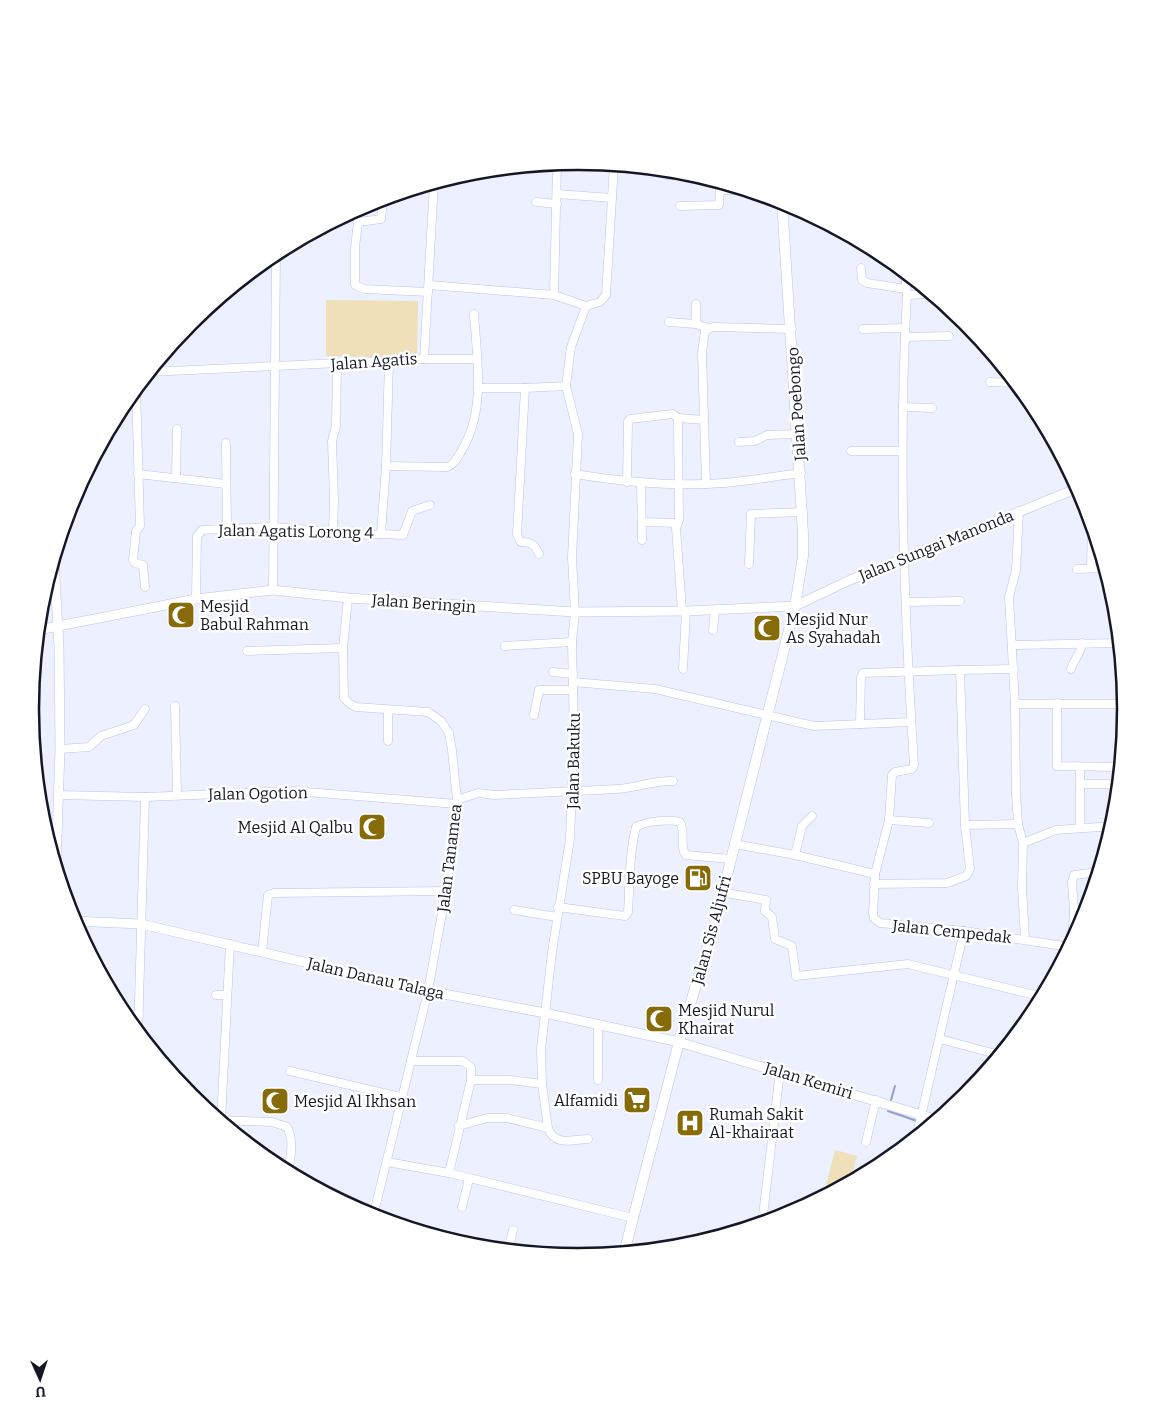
<svg xmlns="http://www.w3.org/2000/svg" width="1156" height="1419" font-family="Bitter,serif">
<style>
.green{fill:#efe0ba}
.lines{fill:none;stroke-linecap:round;stroke-linejoin:round}
.stream{stroke:#959fce;stroke-width:2}
.minor-casing{stroke:#bbc3e6;stroke-width:9}
.tertiary-casing{stroke:#bbc3e6;stroke-width:10}
.secondary-casing{stroke:#bbc3e6;stroke-width:11}
.minor{stroke:#fff;stroke-width:8}
.tertiary{stroke:#fff;stroke-width:9}
.secondary{stroke:#fff;stroke-width:10}
.labels{text-anchor:middle;stroke-width:5;stroke-linejoin:round;paint-order:stroke}
.street-label{font-size:16px;fill:#151824;stroke:#fff}
.poi-label{font-size:16px;fill:#151824;stroke:#fff;text-anchor:start}
.rim{fill:none;stroke:#151824;stroke-width:2.5}
</style>
<rect width="100%" height="100%" fill="#ecf0ff"/>
<g class="green">
<polygon points="326,300 418,301 417,358 326,356"/>
<polygon points="835,1150 857,1156 850,1183 823,1197"/>
</g>
<g class="lines">
<g class="stream">
<polyline points="891,1100 895,1086"/>
<polyline points="888,1111 917,1121"/>
</g>
<defs>
<g id="minor">
<polyline points="666,175 698,176"/>
<polyline points="557,194 612,198"/>
<polyline points="383,201 381,219 358,222 355,248 355,285 364,289 428,292"/>
<polyline points="536,202 557,204"/>
<polyline points="680,206 719,205 720,190 743,190 752,195 760,195"/>
<polyline points="861,268 862,280 867,283 906,289"/>
<polyline points="429,285 554,295 586,306"/>
<polyline points="554,295 557,164"/>
<polyline points="907,295 932,294"/>
<polyline points="696,304 696,324"/>
<polyline points="586,306 600,302 606,295 614,165"/>
<polyline points="669,322 696,324 708,328"/>
<polyline points="863,329 905,328"/>
<polyline points="905,337 949,336"/>
<polyline points="424,359 477,359"/>
<polyline points="149,372 424,359 434,183"/>
<polyline points="990,382 1016,383"/>
<polyline points="136,388 140,526 136,531 133,560 135,563 143,565 145,587"/>
<polyline points="478,388 525,388"/>
<polyline points="903,407 932,408"/>
<polyline points="678,418 679,520 676,528 682,611"/>
<polyline points="739,442 755,441 767,435 798,434"/>
<polyline points="226,443 227,529"/>
<polyline points="851,451 901,451"/>
<path d="M386 466 447 467C455 464 457 458 462 450 486 410 477 359 474 314"/>
<polyline points="138,474 226,484"/>
<path d="M575 474C624 482 675 487 724 483 750 481 775 476 801 473"/>
<polyline points="176,478 177,429"/>
<polyline points="627,482 628,421 630,419 673,414 678,418 704,420"/>
<polyline points="641,483 642,540"/>
<polyline points="706,484 702,352 705,331 713,327 792,329"/>
<polyline points="1019,511 1016,570 1009,597 1015,704 1016,793 1018,824 1023,843 1022,886 1025,940"/>
<polyline points="642,522 678,523"/>
<polyline points="333,532 334,500 332,441 336,426 337,364"/>
<polyline points="381,534 403,535 412,511 430,505"/>
<path d="M539 554C535 545 532 542 521 542L517 535 525 388 566 386"/>
<polyline points="749,564 751,514 803,512"/>
<polyline points="1091,568 1092,524"/>
<polyline points="1077,569 1105,568"/>
<polyline points="273,590 276,252"/>
<polyline points="348,598 343,648 344,698 350,704 356,707 428,712 441,721 449,733 452,750 457,800 446,891 428,991 373,1217"/>
<polyline points="196,599 197,536 202,530 274,527 368,535 381,534 386,466 389,362"/>
<polyline points="906,602 960,601"/>
<polyline points="1115,602 1116,643"/>
<polyline points="713,630 715,610"/>
<polyline points="1013,645 1119,643"/>
<polyline points="505,646 572,642"/>
<polyline points="247,651 343,648"/>
<polyline points="683,669 686,611"/>
<polyline points="1014,669 960,670 965,825 1018,824"/>
<path d="M1071 669C1074 659 1081 654 1082 643"/>
<polyline points="553,672 573,674"/>
<polyline points="573,682 655,689 814,726 911,722"/>
<polyline points="1057,703 1057,766 1120,767"/>
<polyline points="1015,704 1125,704"/>
<polyline points="175,706 177,795"/>
<polyline points="388,710 388,741"/>
<polyline points="534,715 539,690 573,690"/>
<polyline points="860,724 861,677 863,673 960,670"/>
<polyline points="60,749 89,747 101,736 134,725 145,709"/>
<polyline points="1080,767 1080,827"/>
<polyline points="1080,784 1109,784 1118,791"/>
<polyline points="59,795 145,797 294,791 457,804"/>
<path d="M457 800 478 793 495 795 618 789C637 788 654 780 673 781"/>
<polyline points="889,820 929,823"/>
<polyline points="1023,843 1056,830 1113,826"/>
<polyline points="734,844 795,855 875,874 873,913 874,918 880,923 964,931 1070,947"/>
<polyline points="795,855 802,826 812,816"/>
<path d="M875 874 889 820 892 775 895 772 912 769 914 765C904 608 898 452 907 295L905 272"/>
<polyline points="874,884 947,883 966,876 970,869 965,825"/>
<polyline points="721,892 766,900 765,911 772,917 775,939 792,946 796,976 908,964 1043,997"/>
<path d="M558 907 625 916 628 912C630 883 629 855 636 827 646 821 669 819 680 822 686 832 679 847 686 855L730 859"/>
<polyline points="514,910 557,917"/>
<polyline points="1074,911 1072,882 1074,875 1099,872"/>
<polyline points="1072,943 1074,911 1087,911"/>
<polyline points="262,952 268,895 274,893 446,891"/>
<polyline points="216,995 226,995"/>
<polyline points="123,1015 139,1015"/>
<polyline points="138,1034 145,797"/>
<polyline points="940,1039 1000,1055"/>
<polyline points="411,1061 463,1061 471,1067 471,1080"/>
<polyline points="290,1071 400,1097"/>
<polyline points="598,1080 598,1024"/>
<path d="M219 1120 272 1122 287 1127C295 1141 290 1158 288 1173"/>
<polyline points="221,1120 230,944"/>
<polyline points="459,1126 487,1118 507,1118 548,1128 542,1084 541,1049 552,952 570,839 574,740 572,642 575,612 572,558 578,434 566,386 571,347 586,306"/>
<path d="M548 1128C554 1146 572 1140 588 1139"/>
<polyline points="916,1138 964,931"/>
<polyline points="866,1142 876,1100"/>
<polyline points="387,1162 449,1173 633,1218"/>
<polyline points="449,1173 471,1080 511,1080 542,1084"/>
<polyline points="462,1207 469,1179"/>
<polyline points="762,1224 780,1071"/>
<polyline points="508,1251 513,1230"/>
</g>
<g id="tertiary">
<polyline points="54,559 59,647 60,749 56,868"/>
<polyline points="38,630 196,599 273,590 348,598 575,612 686,611 795,606 850,580 1078,488"/>
<polyline points="73,921 141,924 428,991 545,1013 679,1042 938,1120"/>
</g>
<polyline id="secondary" points="624,1253 679,1042 717,915 795,606 803,556 803,533 782,202"/>
</defs>
<use href="#minor" class="minor-casing"/>
<use href="#tertiary" class="tertiary-casing"/>
<use href="#secondary" class="secondary-casing"/>
<use href="#minor" class="minor"/>
<use href="#tertiary" class="tertiary"/>
<use href="#secondary" class="secondary"/>
</g>
<defs>
<symbol id="mosque-square" viewBox="-11 -11 22 22"><rect x="-9" y="-9" width="18" height="18" rx="4" fill="#886b09" stroke="#fff"/><path d="M3.5-4.9A6 6 0 1 0 3.5 4.9A5 5 0 1 1 3.5-4.9Z" fill="#fff"/></symbol>
<symbol id="fuel-square" viewBox="-11 -11 22 22"><rect x="-9" y="-9" width="18" height="18" rx="4" fill="#886b09" stroke="#fff"/><path d="M-5.5-6h7V0h2V4h1.3V-2.5L3-4.5l.8-.8L6-3V5H2.5V1h-1V6h-7ZM-4.2-4.7v3.2H.2V-4.7Z" fill="#fff"/></symbol>
<symbol id="supermarket-square" viewBox="-11 -11 22 22"><rect x="-9" y="-9" width="18" height="18" rx="4" fill="#886b09" stroke="#fff"/><path d="M-6-5.5h2.5l.6 2H6L4.5 2H-2.5L-4.4-4H-6ZM-1.5 3.2a1.3 1.3 0 1 0 .1 0ZM3 3.2a1.3 1.3 0 1 0 .1 0Z" fill="#fff"/></symbol>
<symbol id="hospital-square" viewBox="-11 -11 22 22"><rect x="-9" y="-9" width="18" height="18" rx="4" fill="#886b09" stroke="#fff"/><path d="M-5-5h3v3.5h4V-5h3V5h-3V1.5h-4V5h-3Z" fill="#fff"/></symbol>
</defs>
<g fill-rule="evenodd">
<use href="#mosque-square" x="165" y="599" width="32" height="32"/>
<use href="#mosque-square" x="751" y="612" width="32" height="32"/>
<use href="#mosque-square" x="356" y="811" width="32" height="32"/>
<use href="#fuel-square" x="682" y="862" width="32" height="32"/>
<use href="#mosque-square" x="643" y="1003" width="32" height="32"/>
<use href="#supermarket-square" x="621" y="1084" width="32" height="32"/>
<use href="#mosque-square" x="259" y="1085" width="32" height="32"/>
<use href="#hospital-square" x="674" y="1107" width="32" height="32"/>
</g>
<g class="labels">
<g class="street-label">
<text transform="translate(374 361) rotate(-4)" y="6">Jalan Agatis</text>
<text transform="translate(796 404) rotate(-94)" y="6">Jalan Poebongo</text>
<text transform="translate(296 531) rotate(1)" y="6">Jalan Agatis Lorong 4</text>
<text transform="translate(936 545) rotate(-22)" y="6">Jalan Sungai Manonda</text>
<text transform="translate(424 603) rotate(4)" y="6">Jalan Beringin</text>
<text transform="translate(573 761) rotate(-89)" y="6">Jalan Bakuku</text>
<text transform="translate(258 793) rotate(-1)" y="6">Jalan Ogotion</text>
<text transform="translate(449 858) rotate(-83)" y="6">Jalan Tanamea</text>
<text transform="translate(711 930) rotate(-75)" y="6">Jalan Sis Aljufri</text>
<text transform="translate(952 931) rotate(6)" y="6">Jalan Cempedak</text>
<text transform="translate(376 978) rotate(13)" y="6">Jalan Danau Talaga</text>
<text transform="translate(809 1080) rotate(17)" y="6">Jalan Kemiri</text>
</g>
<g class="poi-label">
<text x="200" y="612">Mesjid<tspan x="200" dy="18">Babul Rahman</tspan></text>
<text x="786" y="625">Mesjid Nur<tspan x="786" dy="18">As Syahadah</tspan></text>
<text x="353" y="833" text-anchor="end">Mesjid Al Qalbu</text>
<text x="679" y="884" text-anchor="end">SPBU Bayoge</text>
<text x="678" y="1016">Mesjid Nurul<tspan x="678" dy="18">Khairat</tspan></text>
<text x="618" y="1106" text-anchor="end">Alfamidi</text>
<text x="294" y="1107">Mesjid Al Ikhsan</text>
<text x="709" y="1120">Rumah Sakit<tspan x="709" dy="18">Al-khairaat</tspan></text>
</g>
</g>
<path d="M0 0H1156V1419H0ZM39 709a539 539 0 1 1 1078 0a539 539 0 1 1-1078 0Z" fill="#fff" fill-rule="evenodd"/>
<path class="rim" d="M39 709a539 539 0 1 1 1078 0a539 539 0 1 1-1078 0Z"/>
<g transform="translate(40 1379) rotate(177)" stroke="#ffffff" stroke-width="4" paint-order="stroke">
<path d="M0-4L9 19L0 12L-9 19Z" fill="#151824"/>
<text y="-8" font-size="14" font-weight="bold" text-anchor="middle" fill="#151824">U</text>
</g>
</svg>
